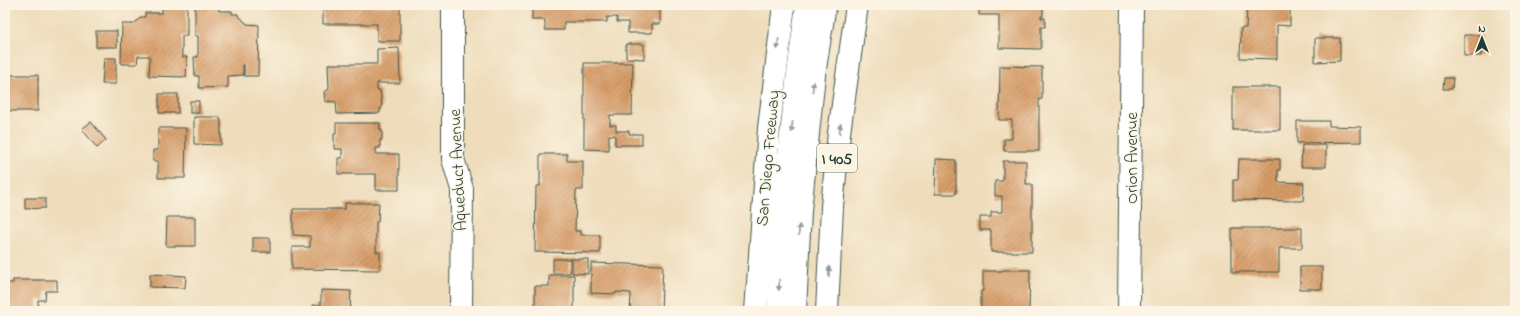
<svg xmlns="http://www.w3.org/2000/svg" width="1520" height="316" font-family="'Indie Flower',sans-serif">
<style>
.building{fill:url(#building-hatch)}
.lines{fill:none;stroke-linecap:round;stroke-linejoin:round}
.minor-casing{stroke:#3e5548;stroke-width:24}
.highway-casing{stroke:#3e5548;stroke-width:24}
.minor{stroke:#fff;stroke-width:22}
.highway{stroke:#fff;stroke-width:22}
.oneway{fill:#8f9e9a}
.labels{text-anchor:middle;stroke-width:3;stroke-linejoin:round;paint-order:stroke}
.shield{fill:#fcf5e5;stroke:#617469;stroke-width:1}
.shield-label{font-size:16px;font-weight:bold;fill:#1f3d34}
.street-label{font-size:17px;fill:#1f3d34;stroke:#fcf5e5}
</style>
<defs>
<pattern id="building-hatch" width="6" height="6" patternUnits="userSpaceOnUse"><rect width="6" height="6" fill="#d79b66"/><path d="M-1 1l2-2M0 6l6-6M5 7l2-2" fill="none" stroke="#ae8055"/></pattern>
</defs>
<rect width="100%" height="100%" fill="#fcf5e5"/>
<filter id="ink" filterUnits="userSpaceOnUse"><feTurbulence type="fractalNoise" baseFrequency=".025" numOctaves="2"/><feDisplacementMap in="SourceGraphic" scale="8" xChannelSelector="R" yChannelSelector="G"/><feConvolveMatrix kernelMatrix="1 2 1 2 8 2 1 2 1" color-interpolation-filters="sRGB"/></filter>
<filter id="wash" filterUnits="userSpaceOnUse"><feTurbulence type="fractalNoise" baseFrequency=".012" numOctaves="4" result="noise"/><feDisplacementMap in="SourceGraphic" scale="16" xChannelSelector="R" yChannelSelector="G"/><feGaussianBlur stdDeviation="0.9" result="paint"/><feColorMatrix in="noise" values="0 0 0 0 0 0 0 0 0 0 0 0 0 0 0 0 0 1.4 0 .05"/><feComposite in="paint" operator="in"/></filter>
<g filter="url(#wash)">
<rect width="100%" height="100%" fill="#eedcba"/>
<g id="blocks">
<g class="building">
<polygon points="162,5 187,5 187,36 182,36 182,57 187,57 186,77 149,76 150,56 138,56 137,64 121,64 122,24 134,24 141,17 145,17 145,13 162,13"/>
<polygon points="195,5 219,5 219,11 232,11 232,14 238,14 238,16 240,17 247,24 259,25 258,76 244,76 244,64 243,64 243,75 228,76 228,87 199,88 199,76 195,76 194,57 198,57 198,36 195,36"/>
<polygon points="323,5 400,6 400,41 377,41 377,24 323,24"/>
<polygon points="532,5 660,5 660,24 652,24 652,33 628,33 628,22 617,22 617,17 607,17 607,22 564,22 564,30 545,30 545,20 532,20"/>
<polygon points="979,5 1043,5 1043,16 1041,16 1041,18 1045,18 1045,27 1041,27 1041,49 999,48 999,15 979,15"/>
<polygon points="1247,5 1272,5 1272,8 1290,9 1290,26 1277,25 1277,59 1240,58 1241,28 1246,28"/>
<rect x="96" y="31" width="21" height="16"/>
<rect x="5" y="33" width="2" height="20"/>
<polygon points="1464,35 1480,35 1481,56 1464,56"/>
<polygon points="1315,38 1340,38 1340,61 1315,62"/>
<polygon points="626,44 644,44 644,59 626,58"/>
<polygon points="399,48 400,83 377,83 377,90 380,90 381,97 382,108 380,109 380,113 337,114 336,102 325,101 324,92 329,89 328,64 377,64 377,49"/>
<polygon points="104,58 116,58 116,84 102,84"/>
<polygon points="584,63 633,63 632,115 610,115 610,125 616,125 616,131 629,131 629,134 642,134 642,145 615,145 615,135 609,135 609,150 584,149"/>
<polygon points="5,66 7,66 7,75 38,75 38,111 5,111"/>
<polygon points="1000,66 1042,67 1042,99 1039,99 1039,151 1004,151 1004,139 1012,139 1012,120 999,120"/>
<polygon points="1444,78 1453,78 1452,89 1443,89"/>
<rect x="1233" y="87" width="47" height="43"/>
<rect x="159" y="94" width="19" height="19"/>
<rect x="190" y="101" width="9" height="12"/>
<polygon points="194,117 220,117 220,120 221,120 221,145 194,144"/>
<polygon points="1297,121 1329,121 1329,126 1361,127 1361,142 1297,143"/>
<polygon points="91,122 106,140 97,148 82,129"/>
<polygon points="336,123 380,123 380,130 382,130 382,140 380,140 380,148 376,148 376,154 399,154 399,190 376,190 376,174 338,174 338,158 342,158 342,149 334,149 334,134 336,134"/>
<polygon points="158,128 186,128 185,178 158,178 158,161 153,161 153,150 158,150"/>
<polygon points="1302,145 1326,145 1326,167 1301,167"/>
<polygon points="540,154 567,154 567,161 583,161 583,190 576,190 575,231 581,231 581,235 600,235 600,253 535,252 536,186 540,186"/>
<polygon points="936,159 956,160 956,194 935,194"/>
<polygon points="1239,159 1280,159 1280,170 1278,170 1278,182 1304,183 1303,201 1233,200 1233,180 1238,180"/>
<polygon points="1003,161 1026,161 1026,184 1032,184 1032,252 991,252 991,230 980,230 980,217 991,217 991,212 1002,212 1002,196 995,196 995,181 1003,181"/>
<polygon points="25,198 45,198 45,208 25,209"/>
<polygon points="345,203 379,203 378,222 376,222 376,252 380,252 380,270 292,269 292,247 310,247 310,236 293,235 293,209 345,209"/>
<polygon points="167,217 195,217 195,246 166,246"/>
<polygon points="1232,228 1302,228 1302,248 1279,248 1279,272 1232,272"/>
<rect x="253" y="238" width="17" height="14"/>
<rect x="553" y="259" width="17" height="14"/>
<polygon points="572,259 588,259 588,274 572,273"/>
<polygon points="591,263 663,265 661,311 630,311 631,293 616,292 616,294 591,293"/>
<rect x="1300" y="267" width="22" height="22"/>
<polygon points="1003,270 1030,270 1029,311 981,311 981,291 983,291 983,271 1002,271"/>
<polygon points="150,274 186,276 185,288 150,287"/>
<polygon points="549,275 574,275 574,311 535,311 535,286 549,286"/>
<polygon points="13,280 57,280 57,291 46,291 45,300 38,300 38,311 6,311 5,283 13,283"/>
<polygon points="321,290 351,291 350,311 313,311 313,305 321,305"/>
</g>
</g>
</g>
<g filter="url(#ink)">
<use href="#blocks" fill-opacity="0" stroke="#3e5548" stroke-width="1"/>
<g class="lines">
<defs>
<g id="minor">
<polyline points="453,5 453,159 462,189 461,311"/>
<polyline points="1129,311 1132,5"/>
</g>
<g id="highway">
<polyline points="756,311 769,128 784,5"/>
<path d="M778 311C782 209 793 106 807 5"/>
<polyline points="795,311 800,211 814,75 825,5"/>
<polyline points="827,311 832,207 839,133 857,5"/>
</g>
</defs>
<use href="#minor" class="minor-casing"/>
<use href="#highway" class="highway-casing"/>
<use href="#minor" class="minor"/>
<use href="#highway" class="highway"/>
</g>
<defs><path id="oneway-solid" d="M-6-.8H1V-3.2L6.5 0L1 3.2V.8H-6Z"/></defs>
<g class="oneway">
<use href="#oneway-solid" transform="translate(778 44) rotate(97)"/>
<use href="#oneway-solid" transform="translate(813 87) rotate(-84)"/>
<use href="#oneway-solid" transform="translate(792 127) rotate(96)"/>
<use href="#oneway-solid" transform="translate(840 129) rotate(-83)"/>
<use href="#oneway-solid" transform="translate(799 230) rotate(-87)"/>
<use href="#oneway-solid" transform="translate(829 272) rotate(-87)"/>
<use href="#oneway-solid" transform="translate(779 285) rotate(92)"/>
</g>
</g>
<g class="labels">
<rect class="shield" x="817" y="144" width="40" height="28" rx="3"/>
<g class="shield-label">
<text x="837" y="164">I 405</text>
</g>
<g class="street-label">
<text transform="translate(767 158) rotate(-85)" y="6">San Diego Freeway</text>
<text transform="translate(1131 158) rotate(-90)" y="6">Orion Avenue</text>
<text transform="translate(457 170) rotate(-93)" y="6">Aqueduct Avenue</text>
</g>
</g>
<rect width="1520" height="316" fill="none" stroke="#fcf5e5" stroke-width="20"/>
<g transform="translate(1482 38)" stroke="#fcf5e5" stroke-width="3" paint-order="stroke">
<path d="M0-3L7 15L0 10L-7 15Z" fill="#1f3d34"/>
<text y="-6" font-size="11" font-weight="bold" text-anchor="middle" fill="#1f3d34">N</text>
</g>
</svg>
